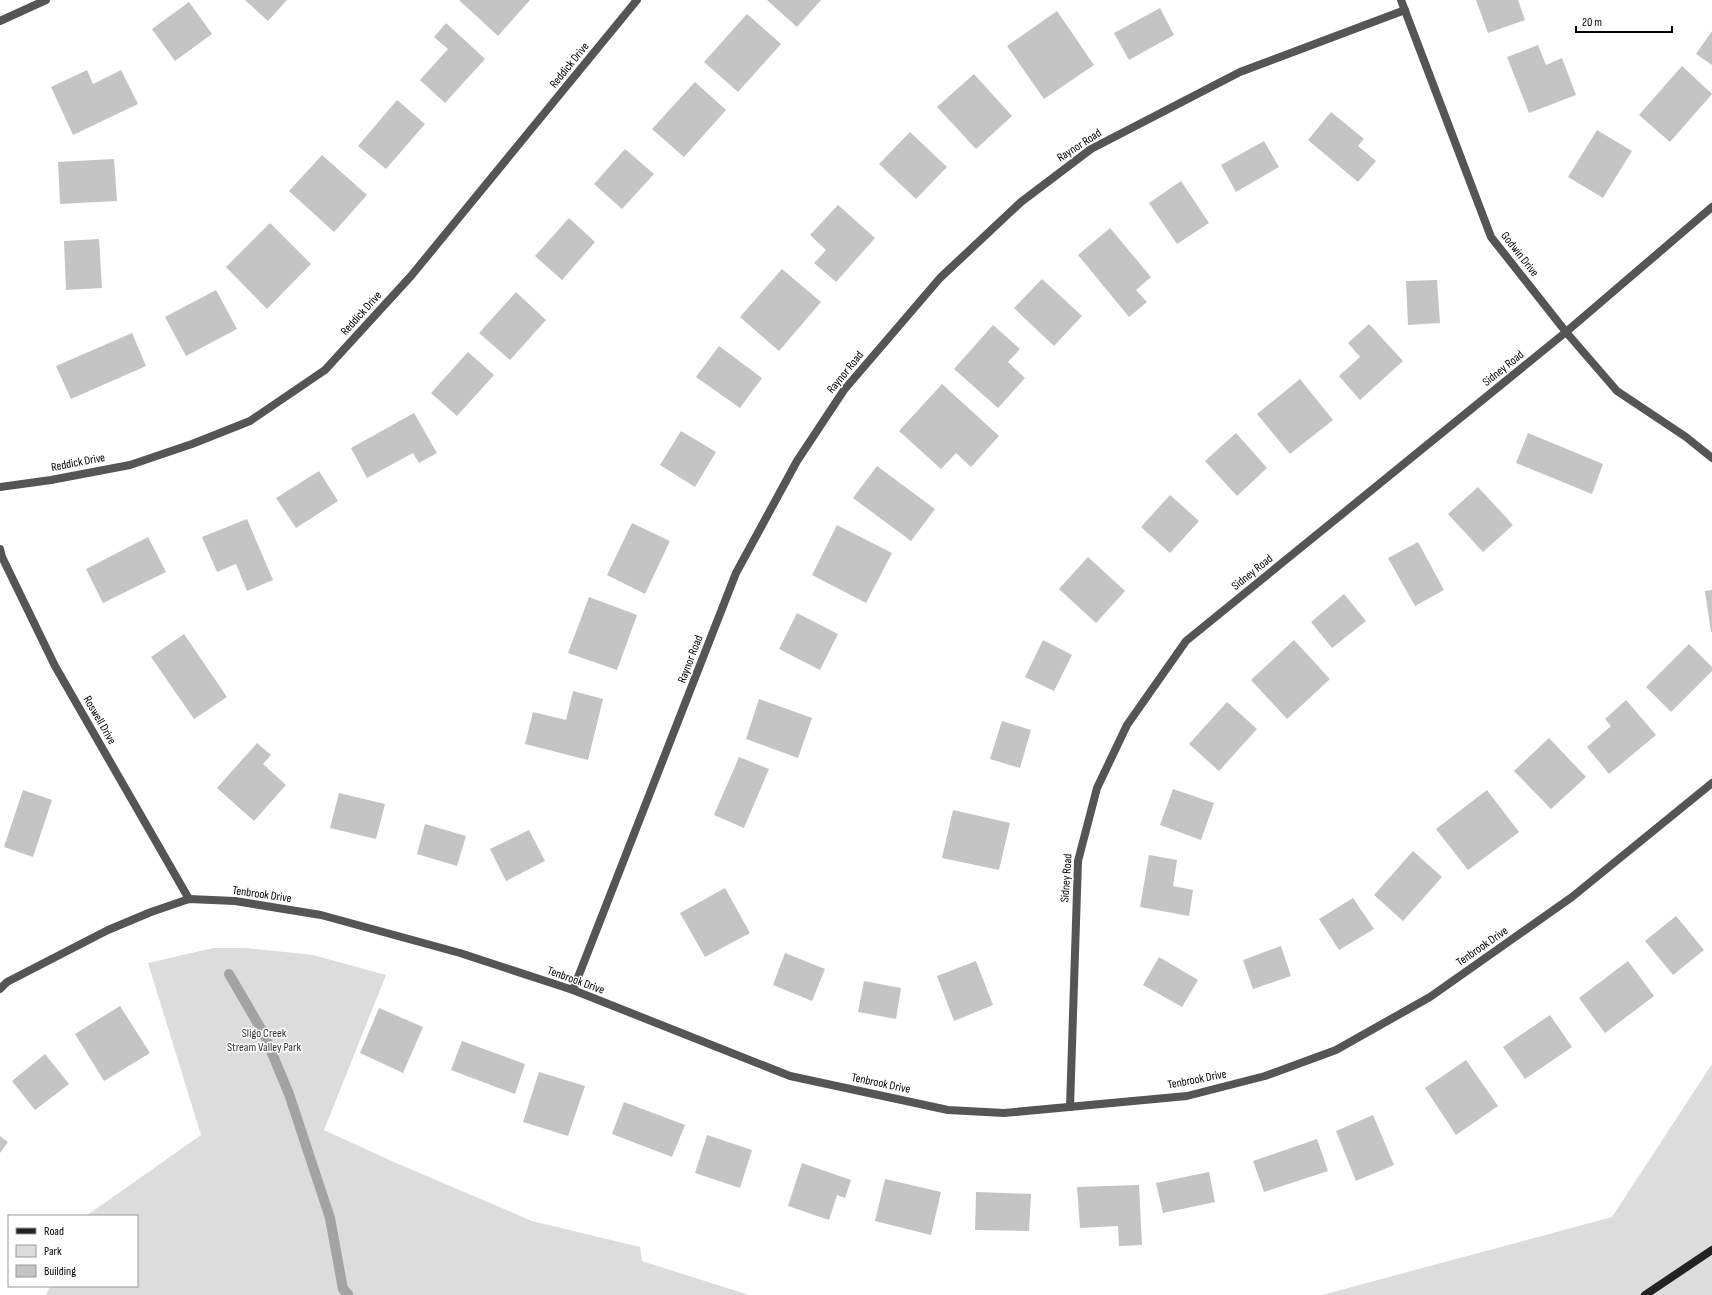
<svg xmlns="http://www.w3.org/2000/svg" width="1712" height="1295" font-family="'Sofia Sans Condensed',sans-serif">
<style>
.green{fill:#dcdcdc}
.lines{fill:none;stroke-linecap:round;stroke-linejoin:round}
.stream{stroke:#a3a3a3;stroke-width:10}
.building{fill:#c4c4c4}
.street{stroke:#555;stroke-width:8}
.secondary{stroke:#222;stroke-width:8}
.labels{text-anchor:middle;stroke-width:3;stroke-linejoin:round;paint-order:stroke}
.street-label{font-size:12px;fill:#000;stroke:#fff}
.park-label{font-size:12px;fill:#333;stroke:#fff}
</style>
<rect width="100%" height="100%" fill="#fff"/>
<g class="green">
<polygon points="213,948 246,948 313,955 386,975 324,1130 396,1163 532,1221 640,1247 642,1261 749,1295 46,1295 50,1286 137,1286 137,1216 86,1216 201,1135 148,963"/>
<polygon points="1712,1064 1712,1295 1322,1295 1612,1217"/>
</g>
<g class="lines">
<polyline class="stream" points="229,974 264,1034 289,1094 330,1218 343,1289 348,1294"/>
</g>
<g class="building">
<polygon points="245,0 287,0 268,21"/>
<polygon points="459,0 530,0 498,36"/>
<polygon points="767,0 821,0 797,27"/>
<polygon points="1476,0 1518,0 1525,20 1488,33"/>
<polygon points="189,2 212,34 175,61 152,29"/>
<polygon points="1160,8 1174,35 1129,60 1114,33"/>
<polygon points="1057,11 1094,65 1044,99 1007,46"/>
<polygon points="747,14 781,44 738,92 704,62"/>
<polygon points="446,23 485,59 445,103 420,80 448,49 434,37"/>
<polygon points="1712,31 1712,65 1696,54"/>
<polygon points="1538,45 1546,65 1562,58 1576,95 1529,113 1507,57"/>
<polygon points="1682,66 1712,94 1670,142 1639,115"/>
<polygon points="87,70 93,84 121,70 138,104 73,135 51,87"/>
<polygon points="974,74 1012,116 976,149 937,107"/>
<polygon points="695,82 726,110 684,157 652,129"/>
<polygon points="397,100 425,124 386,169 358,146"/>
<polygon points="1331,112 1364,139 1358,146 1376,161 1358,182 1308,140"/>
<polygon points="1597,130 1632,151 1603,198 1568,177"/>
<polygon points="910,132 947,167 916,199 879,164"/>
<polygon points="1264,141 1279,167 1236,192 1221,165"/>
<polygon points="625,149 654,174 622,209 594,184"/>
<polygon points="322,155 367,195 334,232 289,191"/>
<polygon points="114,159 117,201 60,204 58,162"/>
<polygon points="1181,181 1209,223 1177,244 1149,203"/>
<polygon points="838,205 875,238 836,282 814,263 826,250 810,235"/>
<polygon points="569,218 595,242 562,280 535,256"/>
<polygon points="270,223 311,264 267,309 226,267"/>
<polygon points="1110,228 1151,277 1136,290 1147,302 1129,317 1078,255"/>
<polygon points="99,239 102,288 66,290 64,241"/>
<polygon points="782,269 821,302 779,351 740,317"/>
<polygon points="1042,279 1082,316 1054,346 1014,308"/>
<polygon points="1437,280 1440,323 1408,325 1406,281"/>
<polygon points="216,290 237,329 186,356 165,317"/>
<polygon points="516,292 546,320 510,360 479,333"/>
<polygon points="1369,324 1403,361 1360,400 1339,376 1360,357 1348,343"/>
<polygon points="993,325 1020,349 1008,362 1025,378 998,408 954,369"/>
<polygon points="132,333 146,366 71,399 56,366"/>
<polygon points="719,346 762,378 740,408 696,377"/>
<polygon points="468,352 494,375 457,416 431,393"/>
<polygon points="1300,379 1333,420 1290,454 1257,414"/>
<polygon points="942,384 999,436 971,467 956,453 941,469 899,431"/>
<polygon points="414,413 437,453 419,463 413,453 367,478 351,448"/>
<polygon points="681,431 716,452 695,487 660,465"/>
<polygon points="1236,433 1267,468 1237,496 1205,461"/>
<polygon points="1528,433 1603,464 1592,494 1516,463"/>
<polygon points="877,466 935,509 911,541 853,498"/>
<polygon points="319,471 338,501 296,528 276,498"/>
<polygon points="1478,487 1513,525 1483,552 1448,514"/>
<polygon points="1170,495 1199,521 1170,553 1141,527"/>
<polygon points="247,519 273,580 247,591 236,564 217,572 202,537"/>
<polygon points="632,523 670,541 645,594 607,575"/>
<polygon points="837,525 892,553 866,603 812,575"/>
<polygon points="148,537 166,572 103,603 86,569"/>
<polygon points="1418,542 1444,590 1415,606 1388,558"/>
<polygon points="1088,557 1125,591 1096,623 1059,589"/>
<polygon points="1712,590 1712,632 1711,632 1705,591"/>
<polygon points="1344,594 1366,621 1332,648 1311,622"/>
<polygon points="589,597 637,615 617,670 568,653"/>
<polygon points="797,613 838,634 820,670 779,649"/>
<polygon points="184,634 227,697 194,719 151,657"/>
<polygon points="1043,640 1072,655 1054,691 1025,677"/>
<polygon points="1294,640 1330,679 1287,719 1251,680"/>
<polygon points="1689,644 1712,667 1712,671 1671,712 1646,687"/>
<polygon points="573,691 603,699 588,760 525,744 533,712 566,720"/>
<polygon points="759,699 812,718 798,758 746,739"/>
<polygon points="1626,700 1656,735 1609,774 1587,747 1611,726 1605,719"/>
<polygon points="1227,702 1257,729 1219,771 1189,744"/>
<polygon points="1002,721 1031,730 1020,768 990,759"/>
<polygon points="1549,738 1586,777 1551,809 1514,771"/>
<polygon points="257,743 271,755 263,764 286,785 254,821 217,788"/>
<polygon points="739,757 769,769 744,828 714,815"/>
<polygon points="1173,789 1214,803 1201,840 1160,825"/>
<polygon points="23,790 52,800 33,857 4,847"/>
<polygon points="1487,790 1519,832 1468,870 1436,829"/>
<polygon points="339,793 385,804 376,839 330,828"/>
<polygon points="953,810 1010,823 999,870 942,858"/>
<polygon points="425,824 466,836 457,866 417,854"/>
<polygon points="529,830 545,861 506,881 490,849"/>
<polygon points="1413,851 1442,877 1403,921 1374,895"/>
<polygon points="1149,855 1177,860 1173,886 1193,890 1189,916 1140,907"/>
<polygon points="725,888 750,933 705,957 680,913"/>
<polygon points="1353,898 1374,929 1339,950 1319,919"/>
<polygon points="1676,916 1704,950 1673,975 1645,941"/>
<polygon points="1281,946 1291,976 1253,989 1243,960"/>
<polygon points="785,953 825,969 812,1001 773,985"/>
<polygon points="1159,957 1198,980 1182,1007 1143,985"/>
<polygon points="976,961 993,1005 954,1021 937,976"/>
<polygon points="1628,961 1654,996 1605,1033 1579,998"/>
<polygon points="864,981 901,988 896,1019 858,1012"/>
<polygon points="120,1006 150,1053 104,1081 75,1034"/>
<polygon points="379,1008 423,1027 403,1073 360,1053"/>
<polygon points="1550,1015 1572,1047 1525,1079 1503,1047"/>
<polygon points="462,1041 525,1064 515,1094 451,1070"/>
<polygon points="45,1054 69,1084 35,1110 12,1081"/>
<polygon points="1466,1060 1498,1106 1456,1135 1425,1088"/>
<polygon points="539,1072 585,1086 568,1136 523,1122"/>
<polygon points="624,1102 685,1125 672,1157 612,1134"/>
<polygon points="1373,1115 1394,1165 1356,1181 1336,1131"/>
<polygon points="707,1135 752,1150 740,1188 695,1173"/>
<polygon points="0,1136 8,1142 0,1153"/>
<polygon points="1317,1139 1328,1171 1264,1192 1253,1161"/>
<polygon points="802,1163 851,1180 845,1198 837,1195 829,1220 788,1206"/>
<polygon points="1209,1172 1215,1202 1163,1213 1156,1183"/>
<polygon points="885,1179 941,1192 931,1235 875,1221"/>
<polygon points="1139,1185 1142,1245 1119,1246 1118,1226 1080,1228 1077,1187"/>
<polygon points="976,1192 1031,1194 1029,1231 975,1230"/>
</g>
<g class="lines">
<g class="street">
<polyline points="1401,0 1491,237 1566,332 1617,391 1686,437 1712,458"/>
<polyline points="0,21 46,0"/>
<polyline points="0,487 51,480 130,465 192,444 250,421 325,370 411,276 637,0"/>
<polyline points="0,549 2,557 55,666 189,899"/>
<polyline points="0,989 7,982 108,930 151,912 189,899 235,901 321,915 460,953 573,990 790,1076 948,1110 1004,1113 1187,1096 1265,1076 1336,1050 1430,997 1572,897 1712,783"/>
<polyline points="573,990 736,573 797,461 844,390 940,278 1021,202 1091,149 1240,72 1405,10"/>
<polyline points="1070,1107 1078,861 1097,788 1127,725 1186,641 1566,332 1712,207"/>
</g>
<polyline class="secondary" points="1645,1295 1712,1250"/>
</g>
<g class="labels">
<g class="street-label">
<text transform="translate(569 65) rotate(-51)" y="4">Reddick Drive</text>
<text transform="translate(1079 145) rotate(-33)" y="4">Raynor Road</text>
<text transform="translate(1520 254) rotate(52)" y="4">Godwin Drive</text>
<text transform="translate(361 313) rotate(-48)" y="4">Reddick Drive</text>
<text transform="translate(1503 368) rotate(-39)" y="4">Sidney Road</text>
<text transform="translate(845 372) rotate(-51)" y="4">Raynor Road</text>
<text transform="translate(78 462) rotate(-11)" y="4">Reddick Drive</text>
<text transform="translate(1252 572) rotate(-39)" y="4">Sidney Road</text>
<text transform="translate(690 659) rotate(-69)" y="4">Raynor Road</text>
<text transform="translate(100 720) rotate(60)" y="4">Roswell Drive</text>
<text transform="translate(1066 878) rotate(-86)" y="4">Sidney Road</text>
<text transform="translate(262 894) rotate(8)" y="4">Tenbrook Drive</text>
<text transform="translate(1482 946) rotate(-35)" y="4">Tenbrook Drive</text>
<text transform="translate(576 980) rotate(20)" y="4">Tenbrook Drive</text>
<text transform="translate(1197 1079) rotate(-11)" y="4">Tenbrook Drive</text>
<text transform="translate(881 1083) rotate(12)" y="4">Tenbrook Drive</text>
</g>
<g class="park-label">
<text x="264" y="1037">Sligo Creek<tspan x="264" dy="14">Stream Valley Park</tspan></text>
</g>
</g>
<rect x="8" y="1215" width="130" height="72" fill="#ffffff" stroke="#999999"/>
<rect x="16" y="1228" width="20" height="6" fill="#222222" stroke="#999999"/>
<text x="44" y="1235" font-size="12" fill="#000000">Road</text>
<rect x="16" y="1245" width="20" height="12" fill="#dcdcdc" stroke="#999999"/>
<text x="44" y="1255" font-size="12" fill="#000000">Park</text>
<rect x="16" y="1265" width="20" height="12" fill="#c4c4c4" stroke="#999999"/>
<text x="44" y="1275" font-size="12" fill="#000000">Building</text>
<path d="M1576 26v6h96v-6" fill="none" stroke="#000000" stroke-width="2"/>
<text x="1582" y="26" font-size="12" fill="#000000" stroke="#ffffff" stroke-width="3" paint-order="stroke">20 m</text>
</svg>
